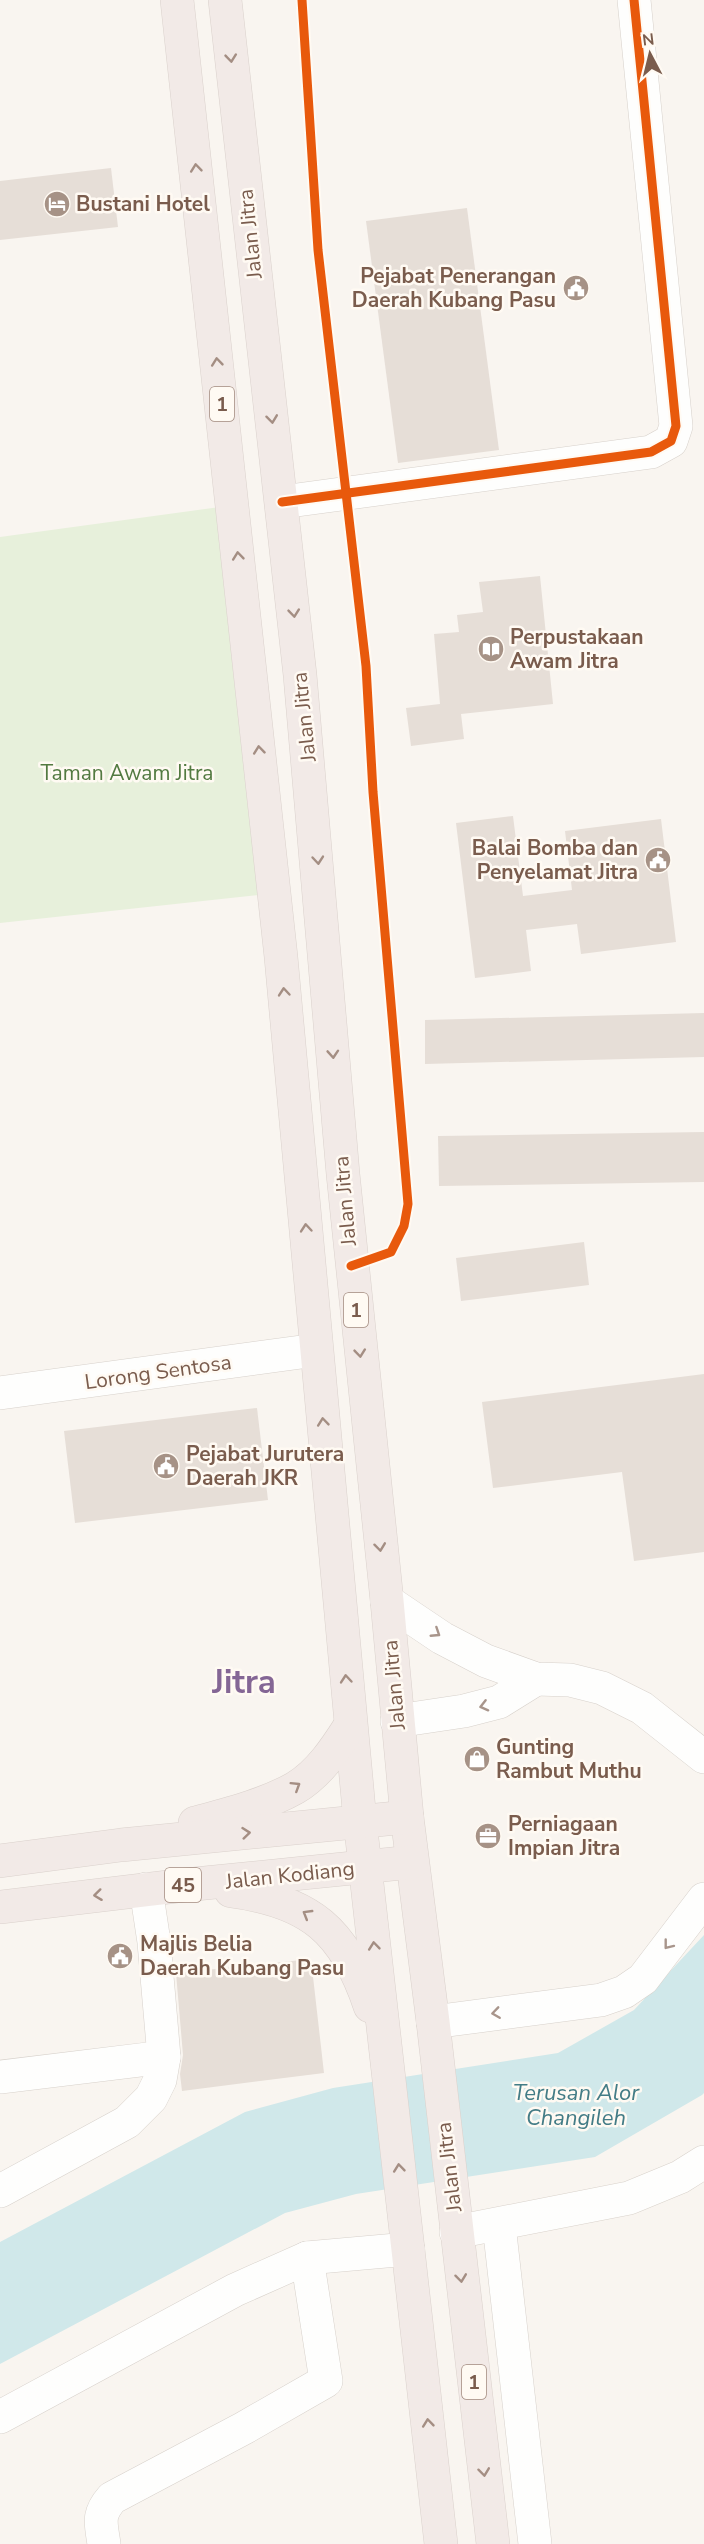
<svg xmlns="http://www.w3.org/2000/svg" width="704" height="2544" font-family="'Nunito Sans',sans-serif">
<style>
.green{fill:#e7f0db}
.water{fill:#d0e8ea}
.building{fill:#e6ded7}
.lines{fill:none;stroke-linecap:round;stroke-linejoin:round}
.street-casing{stroke:#d7d1cb;stroke-width:34}
.secondary-casing{stroke:#d9d2cb;stroke-width:34}
.highway-casing{stroke:#dad1cc;stroke-width:34}
.street{stroke:#fefefd;stroke-width:33}
.secondary{stroke:#fefefd;stroke-width:33}
.highway{stroke:#f2eae7;stroke-width:33}
.cycleway-casing{stroke:#fffaf3;stroke-width:13}
.cycleway{stroke:#e8590c;stroke-width:9}
.oneway{stroke:#a48e83}
.oneway2{stroke:#a8958b}
.labels{text-anchor:middle;stroke-width:5;stroke-linejoin:round;paint-order:stroke}
.shield{fill:#fffaf3;stroke:#a28b7f;stroke-width:1.5}
.shield-label{font-size:20px;font-weight:bold;fill:#7a5c4d}
.poi-label{font-size:21px;font-weight:bold;fill:#7a5c4d;stroke:#fffaf3;text-anchor:start}
.street-label{font-size:21px;fill:#7a5c4d;stroke:#fffaf3}
.park-label{font-size:21px;fill:#537a41;stroke:#fffaf3}
.water-label{font-size:22px;font-style:italic;fill:#437c86;stroke:#fffaf3}
.town-label{font-size:33px;font-weight:bold;fill:#846695;stroke:#fffaf3}
</style>
<rect width="100%" height="100%" fill="#f9f5f0"/>
<polygon class="green" points="227,506 267,894 0,923 0,537"/>
<polygon class="water" points="704,1935 704,2093 702,2095 595,2157 356,2194 285,2213 0,2364 0,2242 245,2112 333,2088 558,2053 634,2010"/>
<g class="building">
<polygon points="111,168 118,227 0,240 0,181"/>
<polygon points="467,208 499,450 398,463 366,221"/>
<polygon points="540,576 553,704 461,714 464,739 411,746 406,708 440,704 434,634 459,632 457,615 483,612 479,582"/>
<polygon points="513,816 523,896 572,890 565,831 661,819 676,942 581,954 577,924 526,930 531,971 475,978 456,823"/>
<polygon points="704,1013 704,1057 425,1064 425,1020"/>
<polygon points="704,1132 704,1182 439,1186 438,1136"/>
<polygon points="584,1242 589,1285 461,1301 456,1258"/>
<polygon points="704,1374 704,1552 634,1561 622,1472 493,1488 482,1402"/>
<polygon points="257,1408 268,1500 75,1523 64,1431"/>
<polygon points="311,1959 324,2073 182,2091 180,2074 183,2055 176,1973"/>
</g>
<g class="lines">
<defs>
<g id="street">
<polyline points="282,502 651,452 671,441 676,426 634,0"/>
<polyline points="0,1393 316,1350"/>
<polyline points="387,1601 442,1638 486,1661 536,1679 570,1680 602,1688 642,1708 704,1757"/>
<polyline points="397,1721 464,1711 499,1702 536,1679"/>
<polyline points="433,2022 601,2000 624,1992 643,1979 704,1899"/>
<polyline points="0,2077 164,2057"/>
<polyline points="0,2191 127,2122 151,2098 160,2080 164,2057 154,1942 146,1889"/>
<polyline points="499,2225 535,2544"/>
<polyline points="0,2417 235,2290 307,2258 408,2249"/>
<path d="M104 2544C101 2523 97 2515 112 2498L244 2428 326 2381 307 2258"/>
</g>
<polyline id="secondary" points="456,2232 629,2198 680,2177 704,2162"/>
<g id="highway">
<polyline points="177,0 281,957 360,1821 441,2544"/>
<polyline points="225,0 300,675 343,1174 387,1601 407,1817 433,2022 493,2544"/>
<path d="M195 1823C228 1814 265 1805 295 1788 319 1774 336 1748 350 1726"/>
<polyline points="0,1861 121,1845 407,1817"/>
<path d="M231 1891C310 1901 345 1931 370 2006"/>
<polyline points="0,1907 185,1885 412,1862"/>
</g>
</defs>
<use href="#street" class="street-casing"/>
<use href="#secondary" class="secondary-casing"/>
<use href="#highway" class="highway-casing"/>
<use href="#street" class="street"/>
<use href="#secondary" class="secondary"/>
<use href="#highway" class="highway"/>
<defs>
<g id="cycleway">
<polyline points="302,0 318,250 366,666 373,792 408,1204 404,1226 391,1252 351,1266"/>
<polyline points="282,502 651,452 671,441 676,426 634,0"/>
</g>
</defs>
<use href="#cycleway" class="cycleway-casing"/>
<use href="#cycleway" class="cycleway"/>
</g>
<defs><path id="oneway-chevron" d="M-2-3.5L2.5 0L-2 3.5" fill="none" stroke-width="1.6" stroke-linecap="round" stroke-linejoin="round" transform="scale(1.5)"/></defs>
<g class="oneway">
<use href="#oneway-chevron" transform="translate(231 58) rotate(84)"/>
<use href="#oneway-chevron" transform="translate(196 168) rotate(-96)"/>
<use href="#oneway-chevron" transform="translate(217 362) rotate(-96)"/>
<use href="#oneway-chevron" transform="translate(272 419) rotate(83)"/>
<use href="#oneway-chevron" transform="translate(238 556) rotate(-96)"/>
<use href="#oneway-chevron" transform="translate(294 613) rotate(84)"/>
<use href="#oneway-chevron" transform="translate(259 750) rotate(-96)"/>
<use href="#oneway-chevron" transform="translate(318 860) rotate(85)"/>
<use href="#oneway-chevron" transform="translate(284 992) rotate(-95)"/>
<use href="#oneway-chevron" transform="translate(333 1054) rotate(86)"/>
<use href="#oneway-chevron" transform="translate(306 1228) rotate(-95)"/>
<use href="#oneway-chevron" transform="translate(360 1353) rotate(84)"/>
<use href="#oneway-chevron" transform="translate(323 1422) rotate(-96)"/>
<use href="#oneway-chevron" transform="translate(380 1547) rotate(83)"/>
<use href="#oneway-chevron" transform="translate(346 1679) rotate(-95)"/>
<use href="#oneway-chevron" transform="translate(296 1786) rotate(-32)"/>
<use href="#oneway-chevron" transform="translate(246 1833) rotate(-6)"/>
<use href="#oneway-chevron" transform="translate(98 1895) rotate(173)"/>
<use href="#oneway-chevron" transform="translate(307 1914) rotate(-149)"/>
<use href="#oneway-chevron" transform="translate(374 1946) rotate(-96)"/>
<use href="#oneway-chevron" transform="translate(399 2168) rotate(-96)"/>
<use href="#oneway-chevron" transform="translate(461 2278) rotate(83)"/>
<use href="#oneway-chevron" transform="translate(428 2423) rotate(-96)"/>
<use href="#oneway-chevron" transform="translate(484 2472) rotate(83)"/>
</g>
<g class="oneway2">
<use href="#oneway-chevron" transform="translate(436 1633) rotate(33)"/>
<use href="#oneway-chevron" transform="translate(484 1706) rotate(166)"/>
<use href="#oneway-chevron" transform="translate(668 1945) rotate(128)"/>
<use href="#oneway-chevron" transform="translate(496 2013) rotate(172)"/>
</g>
<defs>
<symbol id="hotel-disc" viewBox="-11 -11 22 22"><circle r="9.5" fill="#a69286" stroke="#fffaf3"/><path d="M-6-4.5h1.5V1H6V5H4.5V3h-9V5H-6ZM-4 0a1.8 1.8 0 1 1 3.6 0ZM.5 0V-2.5h3Q6-2.5 6 0Z" fill="#fff"/></symbol>
<symbol id="civic-disc" viewBox="-11 -11 22 22"><circle r="9.5" fill="#a69286" stroke="#fffaf3"/><path d="M-.6-6.5H3V-4.5H.6V-3L4-1V1h2V6H-6V1h2V-1L-.6-3ZM-1.2 2.5V6h2.4V2.5Z" fill="#fff"/></symbol>
<symbol id="library-disc" viewBox="-11 -11 22 22"><circle r="9.5" fill="#a69286" stroke="#fffaf3"/><path d="M-6-4Q-3-5.5-.7-3.5V5Q-3 3-6 4ZM6-4Q3-5.5 .7-3.5V5Q3 3 6 4Z" fill="#fff"/></symbol>
<symbol id="shop-disc" viewBox="-11 -11 22 22"><circle r="9.5" fill="#a69286" stroke="#fffaf3"/><path d="M-5-2.5h2.3a2.7 3.5 0 0 1 5.4 0H5L5.5 6h-11ZM-1.5-2.5h3a1.5 2.3 0 0 0-3 0Z" fill="#fff"/></symbol>
<symbol id="office-disc" viewBox="-11 -11 22 22"><circle r="9.5" fill="#a69286" stroke="#fffaf3"/><path d="M-6-3h4V-5.5h4V-3h4V5H-6ZM-1-4.5V-3h2v-1.5ZM-6 0V1H6V0Z" fill="#fff"/></symbol>
</defs>
<g fill-rule="evenodd">
<use href="#hotel-disc" x="42" y="189" width="30" height="30"/>
<use href="#civic-disc" x="561" y="273" width="30" height="30"/>
<use href="#library-disc" x="476" y="634" width="30" height="30"/>
<use href="#civic-disc" x="643" y="845" width="30" height="30"/>
<use href="#civic-disc" x="151" y="1451" width="30" height="30"/>
<use href="#shop-disc" x="462" y="1744" width="30" height="30"/>
<use href="#office-disc" x="473" y="1821" width="30" height="30"/>
<use href="#civic-disc" x="105" y="1941" width="30" height="30"/>
</g>
<g class="labels">
<g class="shield">
<rect x="210" y="387" width="24" height="34" rx="4.5"/>
<rect x="344" y="1293" width="24" height="34" rx="4.5"/>
<rect x="165" y="1868" width="36" height="34" rx="4.5"/>
<rect x="462" y="2365" width="24" height="34" rx="4.5"/>
</g>
<g class="shield-label">
<text x="222" y="411">1</text>
<text x="356" y="1317">1</text>
<text x="183" y="1892">45</text>
<text x="474" y="2389">1</text>
</g>
<g class="poi-label">
<text x="76" y="211">Bustani Hotel</text>
<text x="556" y="283" text-anchor="end">Pejabat Penerangan<tspan x="556" dy="24">Daerah Kubang Pasu</tspan></text>
<text x="510" y="644">Perpustakaan<tspan x="510" dy="24">Awam Jitra</tspan></text>
<text x="638" y="855" text-anchor="end">Balai Bomba dan<tspan x="638" dy="24">Penyelamat Jitra</tspan></text>
<text x="186" y="1461">Pejabat Jurutera<tspan x="186" dy="24">Daerah JKR</tspan></text>
<text x="496" y="1754">Gunting<tspan x="496" dy="24">Rambut Muthu</tspan></text>
<text x="508" y="1831">Perniagaan<tspan x="508" dy="24">Impian Jitra</tspan></text>
<text x="140" y="1951">Majlis Belia<tspan x="140" dy="24">Daerah Kubang Pasu</tspan></text>
</g>
<g class="street-label">
<text transform="translate(250 234) rotate(-96)" y="7">Jalan Jitra</text>
<text transform="translate(304 717) rotate(-96)" y="7">Jalan Jitra</text>
<text transform="translate(345 1201) rotate(-95)" y="7">Jalan Jitra</text>
<text transform="translate(158 1372) rotate(-8)" y="7">Lorong Sentosa</text>
<text transform="translate(394 1685) rotate(-95)" y="7">Jalan Jitra</text>
<text transform="translate(290 1875) rotate(-6)" y="7">Jalan Kodiang</text>
<text transform="translate(449 2167) rotate(-97)" y="7">Jalan Jitra</text>
</g>
<g class="park-label">
<text x="127" y="780">Taman Awam Jitra</text>
</g>
<g class="water-label">
<text x="576" y="2100">Terusan Alor<tspan x="576" dy="25">Changileh</tspan></text>
</g>
<g class="town-label">
<text x="244" y="1693">Jitra</text>
</g>
</g>
<g transform="translate(650 54) rotate(353)" stroke="#fffaf3" stroke-width="4.5" paint-order="stroke">
<path d="M0-4.5L10 22L0 15L-10 22Z" fill="#7a5c4d"/>
<text y="-9" font-size="16" font-weight="bold" text-anchor="middle" fill="#7a5c4d">N</text>
</g>
</svg>
